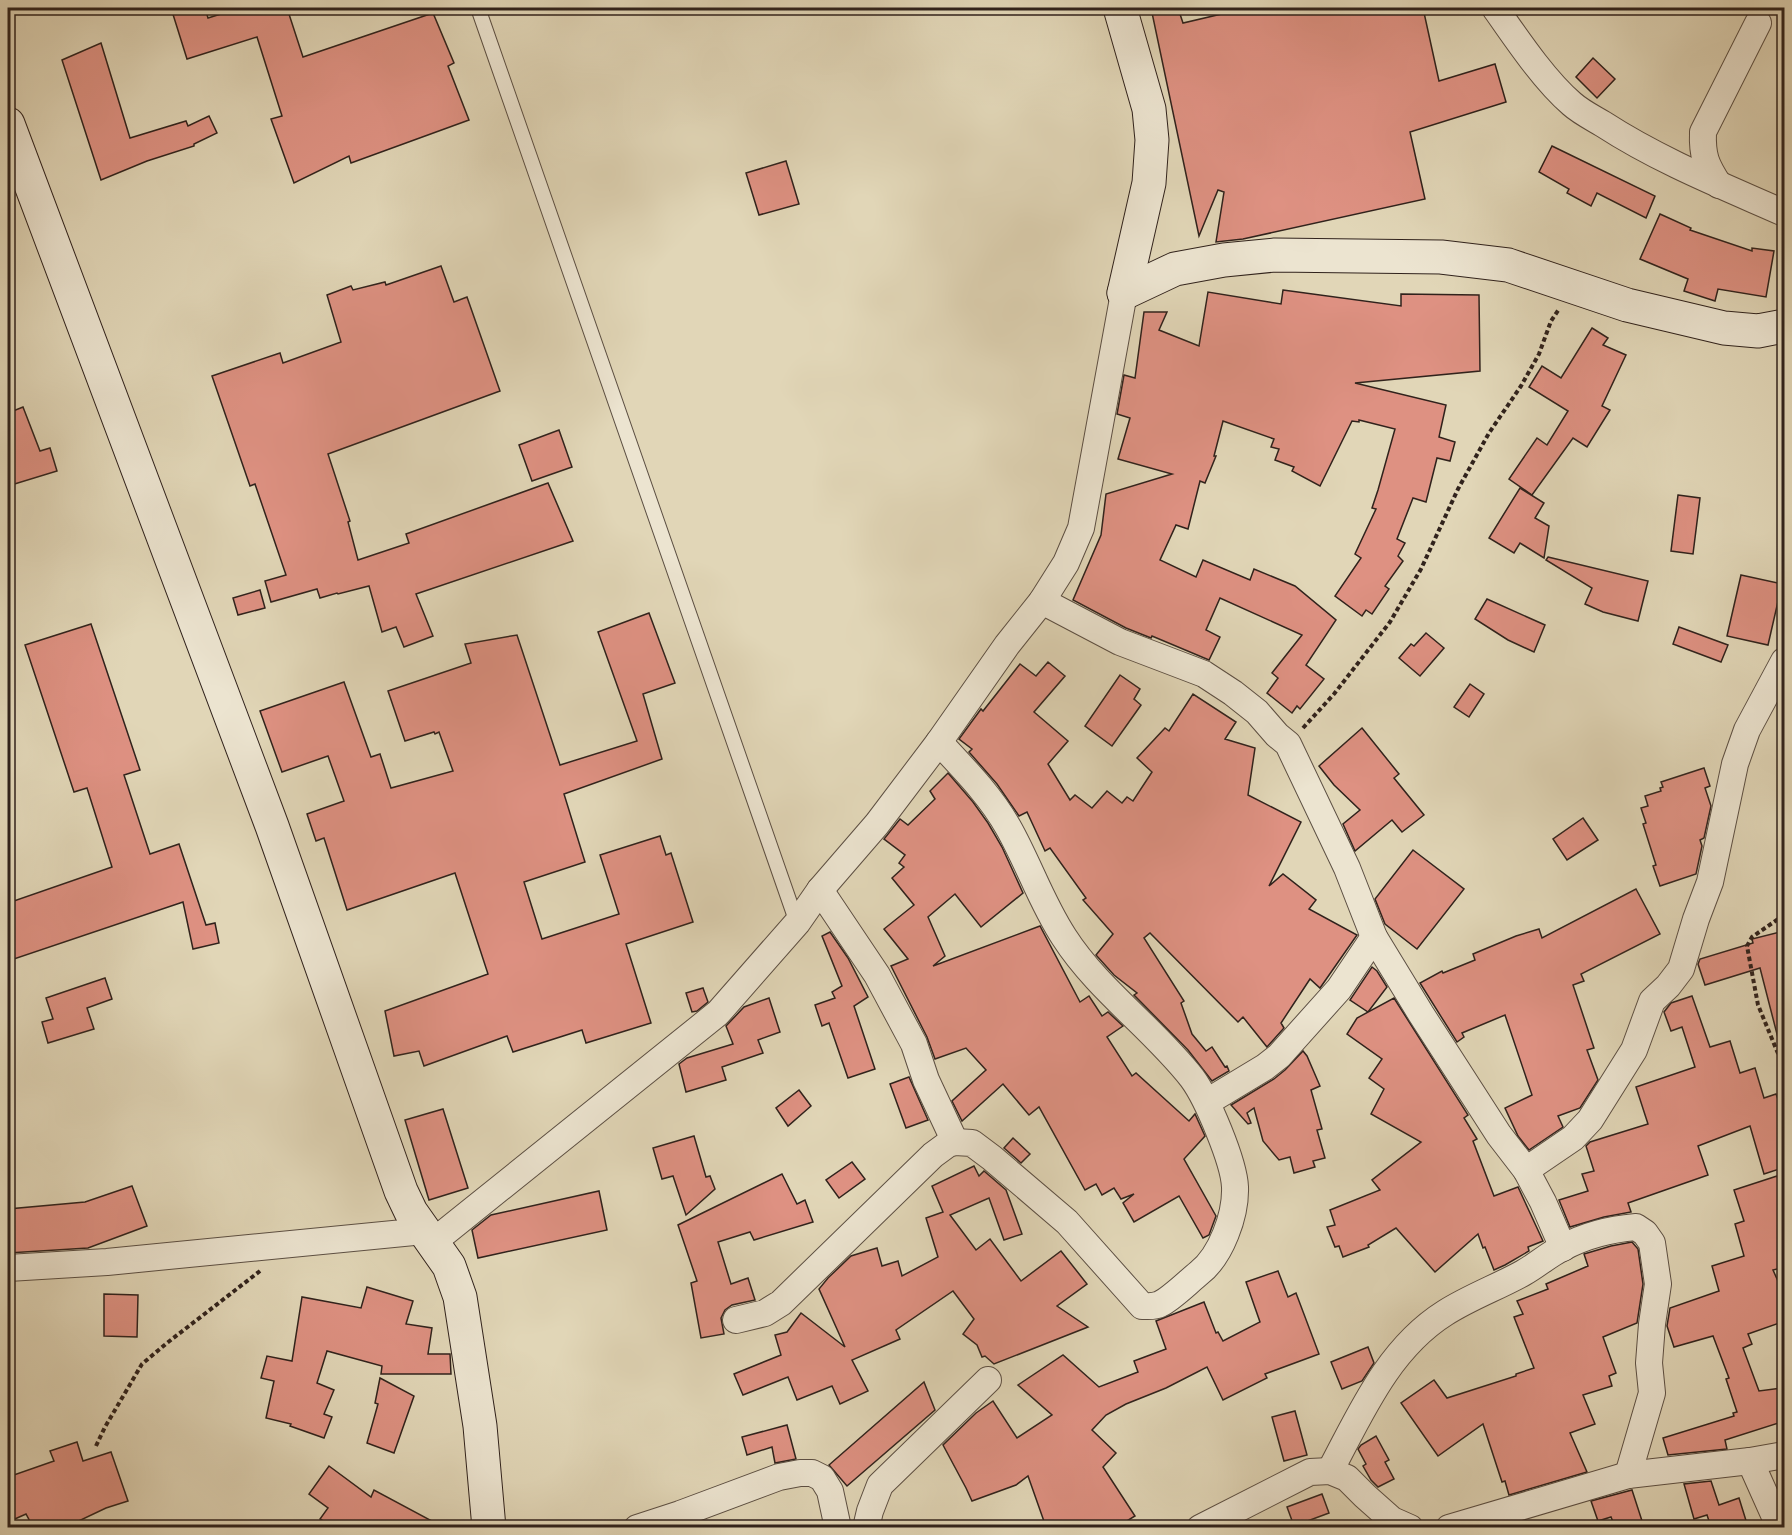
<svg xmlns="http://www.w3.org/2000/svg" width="1792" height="1535" font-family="'IM FELL DW Pica',serif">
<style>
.building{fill:#de9182;stroke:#30221c;stroke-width:1.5}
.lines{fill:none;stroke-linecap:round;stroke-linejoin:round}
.lane-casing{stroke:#5c4f43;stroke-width:16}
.street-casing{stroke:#5c4f43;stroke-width:28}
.secondary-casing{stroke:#30221c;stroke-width:35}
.path{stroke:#30221c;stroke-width:4;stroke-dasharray:4.5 3;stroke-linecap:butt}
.lane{stroke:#ece4d0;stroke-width:14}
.street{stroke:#ece4d0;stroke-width:26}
.secondary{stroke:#ece4d0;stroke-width:33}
</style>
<rect width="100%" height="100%" fill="#e1d6b7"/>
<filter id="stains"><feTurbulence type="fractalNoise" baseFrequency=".00333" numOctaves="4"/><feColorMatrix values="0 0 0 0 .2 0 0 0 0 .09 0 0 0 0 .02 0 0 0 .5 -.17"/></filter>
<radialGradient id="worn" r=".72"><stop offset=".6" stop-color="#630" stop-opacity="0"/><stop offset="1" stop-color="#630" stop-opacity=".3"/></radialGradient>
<g class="building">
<polygon points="171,8 205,8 208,18 240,8 287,8 303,57 433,13 454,63 448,66 469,120 351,163 349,156 294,183 271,119 282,116 257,37 187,59"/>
<polygon points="1151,8 1178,8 1183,23 1247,8 1423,8 1439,81 1495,64 1506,102 1410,132 1425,199 1243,239 1216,242 1224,192 1218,190 1199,236"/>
<polygon points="101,43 130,138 186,121 188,126 209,116 217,133 194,144 194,146 147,161 101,180 62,60"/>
<polygon points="1593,58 1615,79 1597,98 1576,77"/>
<polygon points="1552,146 1655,196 1646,218 1597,193 1591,206 1567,193 1569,189 1539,172"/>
<polygon points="786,161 799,204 759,215 746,173"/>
<polygon points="1660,214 1691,228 1690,230 1752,251 1752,248 1774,251 1766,297 1718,289 1715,301 1684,291 1688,279 1640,259"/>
<polygon points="441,266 454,302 467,297 500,391 328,454 350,521 348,522 358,560 409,543 406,534 548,483 573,541 416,594 433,636 404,647 396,627 382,632 369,586 338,594 337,593 320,598 317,589 271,602 265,581 286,575 255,484 250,486 212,376 280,353 283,363 341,342 327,295 351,286 353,290 385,282 386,285"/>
<polygon points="1283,290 1401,306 1401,294 1479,295 1480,371 1355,383 1446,405 1439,437 1455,442 1450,461 1437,458 1426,502 1413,498 1397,539 1405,543 1398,556 1403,561 1385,586 1389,589 1372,614 1366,610 1362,616 1335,596 1361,558 1355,554 1376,509 1372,508 1378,490 1395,429 1359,420 1359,422 1352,421 1320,486 1292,471 1294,467 1275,460 1279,449 1271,447 1274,439 1223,421 1214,456 1216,456 1205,483 1200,481 1188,529 1176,525 1160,560 1196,577 1203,560 1250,580 1254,569 1295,586 1336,620 1306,665 1324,679 1300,709 1297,706 1292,713 1267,693 1278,678 1272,673 1302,635 1220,598 1206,630 1220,637 1209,660 1152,636 1151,638 1126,628 1073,600 1101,535 1106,494 1172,474 1118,459 1130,418 1117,414 1124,375 1135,378 1144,312 1167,312 1159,330 1199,346 1208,292 1281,304"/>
<polygon points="1592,328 1608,338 1603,345 1626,355 1602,406 1610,410 1587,447 1573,438 1532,495 1509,479 1537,438 1547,445 1568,411 1529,387 1542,366 1561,378"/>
<polygon points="23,407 40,451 50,448 57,471 8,486 8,413"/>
<polygon points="559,430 572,467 532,481 519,445"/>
<polygon points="1520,488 1544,503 1535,518 1549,526 1544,558 1520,543 1514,553 1489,538"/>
<polygon points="1678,495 1700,498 1693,554 1671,551"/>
<polygon points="1548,557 1648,581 1638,621 1603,612 1585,604 1592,588 1546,560"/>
<polygon points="1741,575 1782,584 1768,645 1727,636"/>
<polygon points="260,590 265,608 238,615 233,598"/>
<polygon points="1487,599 1545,625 1534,652 1508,640 1475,619"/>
<polygon points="649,613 675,683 643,694 662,759 564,794 585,862 524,882 542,939 619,914 600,855 660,836 666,855 671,853 693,922 626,944 651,1023 586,1043 582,1030 513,1052 507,1036 424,1066 419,1051 394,1056 385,1011 488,974 455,873 347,910 324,838 316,841 307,814 344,801 328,756 282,772 260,711 344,682 371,757 380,754 391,788 453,771 439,732 435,734 434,732 405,741 388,691 471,663 465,644 517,635 560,765 637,741 598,632"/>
<polygon points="91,624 140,770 124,775 150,854 179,844 206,925 215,923 219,943 193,949 183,902 8,961 8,903 112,867 87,788 74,792 25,645"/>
<polygon points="1679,627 1728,645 1721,662 1673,644"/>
<polygon points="1426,633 1444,648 1420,676 1399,658 1411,644 1414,646"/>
<polygon points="1048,662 1065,676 1034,712 1068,741 1048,764 1070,800 1075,795 1092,808 1107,791 1122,803 1127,797 1133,801 1152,772 1137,758 1165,728 1169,731 1193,694 1236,722 1225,739 1255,748 1248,795 1301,822 1269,886 1283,874 1316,900 1309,909 1357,935 1320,988 1310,979 1281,1023 1284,1028 1267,1047 1243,1017 1238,1022 1150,933 1144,938 1184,1001 1181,1003 1192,1034 1206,1051 1212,1047 1225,1067 1227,1066 1229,1071 1212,1081 1188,1050 1134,995 1137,993 1114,975 1096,955 1113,934 1083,900 1086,898 1050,848 1045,851 1027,812 1019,816 997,784 969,752 972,749 959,739 981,709 983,711 1020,664 1036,676"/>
<polygon points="1120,675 1140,689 1134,699 1141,705 1112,746 1085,726"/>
<polygon points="1470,684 1484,694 1469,717 1454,707"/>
<polygon points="1362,728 1399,774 1394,778 1424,815 1402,832 1392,820 1355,851 1343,824 1360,810 1334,785 1319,766"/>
<polygon points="1704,768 1710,786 1705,788 1711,806 1704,838 1700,840 1702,846 1696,874 1660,886 1653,866 1656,865 1643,824 1646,823 1641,808 1648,806 1645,796 1661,791 1660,788 1663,787 1661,782"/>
<polygon points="948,773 973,802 988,823 1002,847 1023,893 981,927 955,894 928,917 945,956 933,966 1040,926 1080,1002 1089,996 1102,1016 1108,1012 1123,1026 1107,1037 1132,1076 1136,1073 1189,1121 1195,1114 1205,1136 1184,1159 1216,1216 1209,1235 1203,1238 1179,1196 1134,1222 1123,1203 1134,1194 1121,1199 1114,1188 1102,1195 1096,1184 1085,1190 1039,1107 1029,1115 1003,1084 962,1121 952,1101 986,1070 966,1048 935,1059 927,1037 891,966 908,959 884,929 914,905 892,878 904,867 899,863 905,855 884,839 900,819 908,825 935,799 930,791"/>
<polygon points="1583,818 1598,840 1567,860 1553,839"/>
<polygon points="1413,850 1464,889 1417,949 1385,924 1375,899"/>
<polygon points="1636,889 1660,934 1581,974 1584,981 1573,985 1594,1048 1587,1050 1598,1080 1580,1108 1558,1116 1563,1127 1529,1150 1518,1136 1505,1108 1532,1095 1505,1015 1462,1033 1464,1037 1457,1042 1420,983 1442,971 1443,973 1475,960 1473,954 1516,936 1539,929 1542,938"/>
<polygon points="830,932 848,958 868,997 854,1006 875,1069 848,1078 829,1023 822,1026 815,1005 835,998 832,992 842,986 822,936"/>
<polygon points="1780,932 1785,950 1785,1037 1778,1038 1760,968 1705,985 1698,964 1700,959 1753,943 1752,939"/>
<polygon points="1372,967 1377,971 1387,987 1368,1012 1350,1000"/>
<polygon points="105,978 112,999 87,1008 94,1029 48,1043 42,1022 53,1019 46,998"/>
<polygon points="703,988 708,1002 697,1011 692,1012 686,993"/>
<polygon points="1692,996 1710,1047 1730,1041 1740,1073 1755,1068 1764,1098 1776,1094 1785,1118 1785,1167 1764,1174 1750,1126 1698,1146 1708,1175 1628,1203 1631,1212 1604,1217 1570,1227 1559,1200 1588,1191 1582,1174 1594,1171 1586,1146 1590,1142 1648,1124 1636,1087 1695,1067 1682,1027 1671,1031 1664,1012 1671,1003"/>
<polygon points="769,998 780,1032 758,1040 763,1053 722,1067 726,1080 686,1092 679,1064 687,1058 733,1044 726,1026 744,1007"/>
<polygon points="1394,998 1468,1115 1464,1118 1477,1139 1473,1141 1494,1196 1518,1187 1543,1241 1528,1247 1529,1251 1505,1265 1494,1270 1485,1247 1483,1248 1478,1234 1435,1272 1396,1228 1368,1245 1369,1247 1343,1257 1339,1246 1335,1247 1327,1227 1335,1225 1330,1210 1380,1190 1372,1180 1421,1142 1371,1114 1384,1089 1369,1078 1382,1059 1347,1034 1357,1018"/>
<polygon points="1303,1051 1307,1056 1320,1086 1311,1090 1322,1129 1317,1130 1325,1158 1313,1161 1315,1167 1294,1173 1290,1157 1279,1160 1263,1141 1254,1108 1247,1113 1251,1123 1248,1124 1231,1105 1274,1079 1285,1070"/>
<polygon points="909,1077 928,1120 906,1128 890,1084"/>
<polygon points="799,1090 811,1106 788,1126 776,1108"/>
<polygon points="443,1109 468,1188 429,1200 405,1120"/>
<polygon points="694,1136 706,1177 710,1176 715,1189 686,1215 673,1176 662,1179 653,1148"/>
<polygon points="1013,1138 1030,1154 1021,1163 1004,1148"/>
<polygon points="852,1162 865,1179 839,1198 826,1180"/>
<polygon points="974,1166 979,1176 984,1171 1006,1190 1022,1234 1004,1240 989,1198 950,1215 976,1250 990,1239 1021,1281 1061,1251 1087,1284 1057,1306 1088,1327 994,1364 985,1356 982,1357 977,1345 963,1334 974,1319 953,1291 896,1330 900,1339 852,1360 868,1391 840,1404 832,1386 797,1400 788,1377 743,1395 734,1374 781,1355 775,1335 787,1332 801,1313 845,1347 819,1289 828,1278 851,1256 877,1248 882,1266 898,1261 902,1276 938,1257 926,1218 943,1212 932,1186"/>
<polygon points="782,1174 797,1204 805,1200 813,1222 754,1240 750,1232 718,1242 731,1284 748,1278 755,1300 732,1305 725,1310 721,1318 724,1334 701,1338 691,1283 697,1281 678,1225"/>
<polygon points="1777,1176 1785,1199 1785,1267 1773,1270 1785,1297 1785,1321 1748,1334 1752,1344 1743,1348 1759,1391 1781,1388 1782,1395 1785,1394 1785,1421 1725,1440 1727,1449 1668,1455 1663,1438 1734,1416 1733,1413 1737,1412 1726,1379 1729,1378 1713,1336 1674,1347 1667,1326 1670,1308 1719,1291 1712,1266 1744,1256 1735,1224 1744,1221 1734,1190"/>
<polygon points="132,1186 147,1226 88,1248 8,1253 8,1209 85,1202"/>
<polygon points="599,1191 607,1230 478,1258 472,1230 491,1215"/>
<polygon points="1632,1242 1638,1249 1643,1284 1637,1323 1603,1337 1616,1373 1609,1376 1612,1386 1583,1395 1595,1424 1570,1433 1587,1472 1509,1495 1505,1481 1502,1482 1483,1424 1438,1456 1401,1403 1434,1380 1447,1398 1516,1376 1516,1374 1534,1368 1514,1317 1523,1314 1517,1301 1548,1289 1546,1284 1588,1266 1584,1254 1611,1246"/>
<polygon points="1278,1271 1288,1297 1296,1293 1319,1354 1265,1374 1267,1378 1223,1400 1207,1367 1166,1388 1126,1404 1106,1415 1092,1430 1116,1453 1103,1467 1135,1516 1117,1527 1046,1527 1028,1476 1016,1485 972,1501 966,1488 943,1445 976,1413 993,1401 1017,1438 1052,1415 1018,1385 1063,1355 1099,1387 1138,1372 1134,1361 1166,1349 1156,1321 1204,1302 1216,1333 1218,1332 1223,1341 1260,1322 1246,1282"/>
<polygon points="367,1287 413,1301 406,1324 432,1328 428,1354 450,1354 451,1374 381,1374 382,1366 327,1351 317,1383 334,1390 324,1414 332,1417 324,1438 290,1426 291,1424 266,1418 274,1381 261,1378 267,1356 292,1361 302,1297 361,1308"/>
<polygon points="104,1294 138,1295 137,1337 104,1336"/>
<polygon points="1368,1347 1374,1363 1362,1381 1342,1389 1331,1362"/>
<polygon points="380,1378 414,1396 394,1453 367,1443 378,1404 375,1403"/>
<polygon points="924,1382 935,1410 847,1486 829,1465"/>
<polygon points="1295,1411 1307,1455 1284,1461 1272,1417"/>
<polygon points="787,1425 796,1459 775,1463 772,1447 747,1455 742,1437"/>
<polygon points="1376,1436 1389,1460 1385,1462 1394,1479 1378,1487 1371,1480 1363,1466 1366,1464 1358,1449 1361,1445"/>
<polygon points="77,1442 83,1461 111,1452 128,1501 106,1508 66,1527 33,1527 26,1514 8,1522 8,1477 54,1461 50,1451"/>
<polygon points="329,1466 371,1497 374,1490 443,1527 333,1527 320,1519 328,1508 309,1494"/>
<polygon points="1711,1481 1719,1505 1739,1498 1748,1527 1711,1527 1707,1515 1694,1519 1684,1484"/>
<polygon points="1632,1490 1644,1527 1615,1527 1611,1517 1598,1521 1591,1501"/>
<polygon points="1322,1494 1329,1513 1294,1526 1287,1507"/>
</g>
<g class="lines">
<defs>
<polyline id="lane" points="478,8 797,923"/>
<g id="street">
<path d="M1495 8C1516 38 1544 80 1572 104 1581 112 1593 118 1603 124 1660 161 1723 186 1784 213"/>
<path d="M1719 185C1706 165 1702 156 1703 132L1758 23"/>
<polyline points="1042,601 1120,642 1204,674 1233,693 1257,712 1277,735 1288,744 1347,868 1374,937 1421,1014 1499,1135 1526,1170 1543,1202 1563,1248"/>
<polyline points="820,890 877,975 914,1044 926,1080 955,1142"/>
<polyline points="1207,1102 1265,1067 1279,1056 1339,989 1374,937"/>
<polyline points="1526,1170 1573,1138 1590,1120 1634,1050 1652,1001 1668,986 1681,969 1696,919 1710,882 1735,764 1747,730 1784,661"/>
<polyline points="433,1242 718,1013 797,923 820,890 877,824 939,742 1007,645 1042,601 1066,563 1081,528 1124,293"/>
<polyline points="8,1268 107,1262 424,1231"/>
<path d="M736 1320 765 1313 781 1303 933 1155 948 1144 955 1142 972 1143 992 1158 1067 1222 1142 1306C1148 1306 1154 1307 1160 1304 1171 1299 1188 1282 1199 1273 1221 1256 1236 1215 1235 1187 1234 1162 1207 1098 1192 1078 1153 1028 1098 990 1064 937 1042 904 1028 862 1008 827 990 795 964 769 939 742"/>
<polyline points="1750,1461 1780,1528"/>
<path d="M1330 1471C1361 1413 1388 1349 1445 1313 1470 1297 1498 1287 1523 1273 1536 1266 1548 1255 1562 1248 1584 1236 1611 1229 1636 1227L1645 1233 1652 1243 1658 1284 1652 1324 1649 1363 1652 1393 1628 1475"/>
<polyline points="637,1528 680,1514 779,1477 800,1473 812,1473 822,1478 830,1491 838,1528"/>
<polyline points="866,1528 870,1511 880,1485 988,1380"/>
<polyline points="1200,1528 1310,1472 1330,1471 1347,1478 1365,1496 1392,1520 1410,1528"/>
<polyline points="1449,1528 1628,1475 1750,1461 1784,1455"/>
</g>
<g id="secondary">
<polyline points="1120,8 1149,109 1152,140 1149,183 1124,293"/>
<polyline points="8,124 272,826 401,1191 411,1212 449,1266 460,1297 480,1426 489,1528"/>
<polyline points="1124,293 1175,269 1224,260 1275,255 1441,257 1508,265 1627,305 1724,328 1758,331 1784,326"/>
</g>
</defs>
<use href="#lane" class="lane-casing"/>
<use href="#street" class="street-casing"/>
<use href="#secondary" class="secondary-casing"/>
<g class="path">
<polyline points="1303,728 1334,694 1390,622 1421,569 1458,489 1489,433 1521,386 1539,354 1551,321 1559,309"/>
<polyline points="1784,915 1752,937 1747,946 1758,1005 1784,1068"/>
<polyline points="96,1446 105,1427 142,1364 167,1343 260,1271"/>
</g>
<use href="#lane" class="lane"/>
<use href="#street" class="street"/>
<use href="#secondary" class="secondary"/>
</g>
<rect width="1792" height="1535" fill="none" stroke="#e1d6b7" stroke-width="30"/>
<rect x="9" y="9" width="1774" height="1517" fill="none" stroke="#30221c" stroke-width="3"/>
<rect x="15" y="15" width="1762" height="1505" fill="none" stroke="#30221c" stroke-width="1.5"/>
<rect width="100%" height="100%" filter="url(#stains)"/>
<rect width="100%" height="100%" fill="url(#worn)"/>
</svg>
